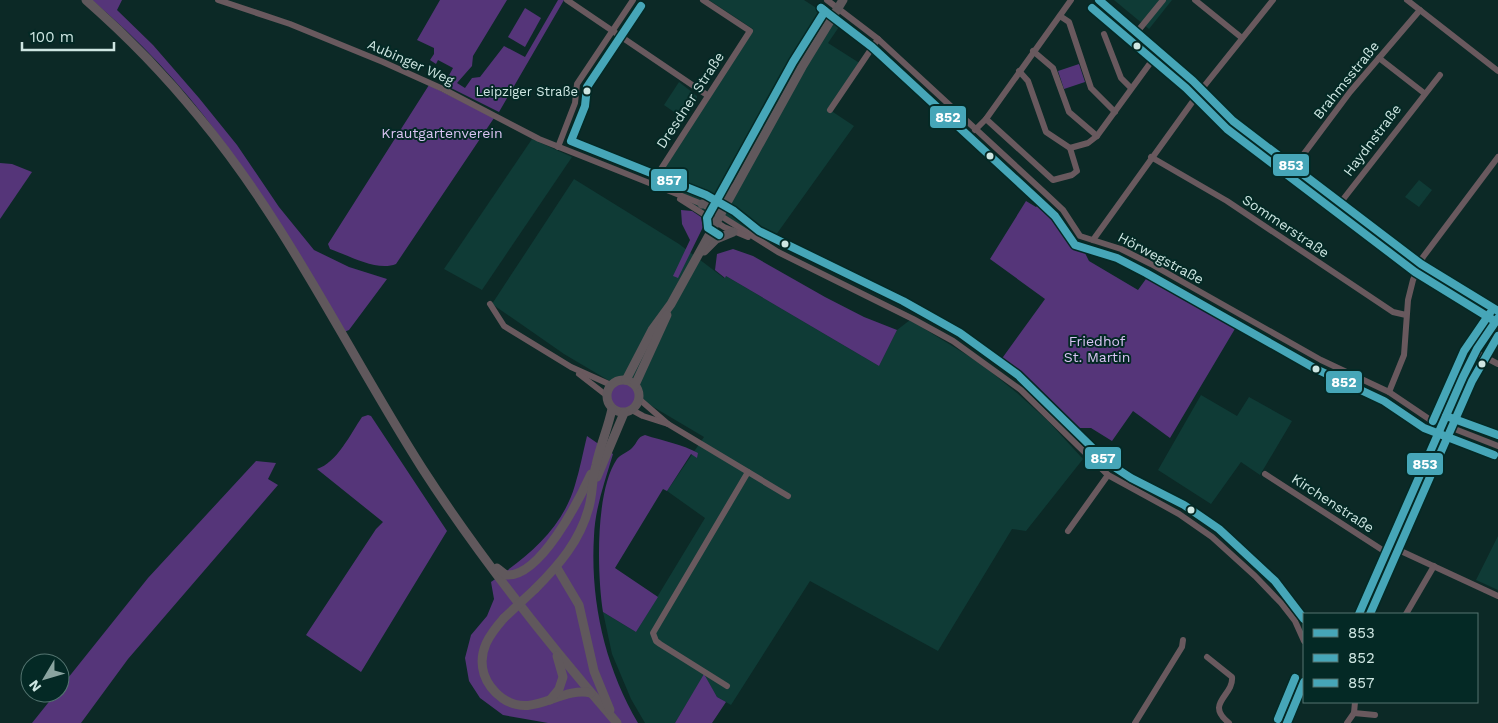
<svg xmlns="http://www.w3.org/2000/svg" width="1498" height="723" font-family="'Work Sans',sans-serif">
<style>
.built{fill:#0f3b36}
.green{fill:#553579}
.lines{fill:none;stroke-linecap:round;stroke-linejoin:round}
.minor{stroke:#69595e;stroke-width:6}
.major{stroke:#60585c;stroke-width:9}
.major-bridge{stroke:#60585c;stroke-width:9}
.bus-1-casing{stroke:#042925;stroke-width:11}
.bus-2-casing{stroke:#042925;stroke-width:11}
.bus-3-casing{stroke:#042925;stroke-width:11}
.bus-1{stroke:#46a6b8;stroke-width:8}
.bus-2{stroke:#46a6b8;stroke-width:8}
.bus-3{stroke:#46a6b8;stroke-width:8}
.bus-dot{fill:#cee6e2;stroke:#042925;stroke-width:2}
.labels{text-anchor:middle;stroke-width:4;stroke-linejoin:round;paint-order:stroke}
.bus-label{font-size:13px;fill:#cee6e2;stroke:#042925;text-anchor:end}
.street-label{font-size:14px;fill:#cee6e2;stroke:#042925}
.park-label{font-size:14px;fill:#d9c4f3;stroke:#042925}
.line-badge{stroke:#042925;stroke-width:2}
.badge-label{font-size:14px;text-anchor:middle;font-weight:bold;fill:#fff}
</style>
<rect width="100%" height="100%" fill="#0c2926"/>
<g class="built">
<polygon points="709,0 804,0 841,24 828,43 861,64 830,110 854,126 768,246 653,182 753,29"/>
<polygon points="1114,0 1172,0 1149,29"/>
<polygon points="679,82 697,96 697,101 684,119 664,105"/>
<polygon points="532,139 572,157 482,290 444,269"/>
<polygon points="574,179 679,244 724,278 726,276 879,366 897,330 910,320 980,363 1017,393 1048,421 1083,459 1026,531 1012,529 938,651 810,581 731,705 717,697 704,675 675,723 645,723 631,699 612,654 603,612 636,632 705,518 667,491 704,437 564,354 492,304"/>
<polygon points="1419,180 1432,190 1419,207 1405,197"/>
<polygon points="1201,395 1237,416 1249,397 1292,421 1260,475 1241,462 1211,504 1158,470"/>
<polygon points="1498,536 1498,590 1476,580"/>
</g>
<g class="green">
<path d="M92 0H122L117 10 153 45 199 98 237 145 279 207 314 250 349 267 387 279 349 330 344 332C303 265 264 196 217 133 181 84 138 39 92 0Z"/>
<polygon points="440,0 507,0 473,56 472,66 457,83 465,88 472,78 480,77 504,46 525,57 558,0 564,0 499,112 447,86 449,80 447,79 453,68 438,60 436,64 430,60 434,54 434,48 417,40"/>
<polygon points="525,8 541,18 525,47 508,37"/>
<polygon points="1079,64 1085,82 1064,89 1058,71"/>
<path d="M429 85 494 118 396 264C377 272 348 255 330 249L328 244Z"/>
<polygon points="0,163 12,164 32,172 0,219"/>
<polygon points="1026,201 1036,207 1041,203 1066,234 1082,247 1089,261 1138,290 1151,272 1239,322 1170,438 1133,411 1112,441 1091,428 1072,428 998,364 1045,299 990,259"/>
<polygon points="681,210 692,211 701,217 703,227 678,278 673,276 690,240 682,224"/>
<polygon points="733,249 753,256 825,297 864,317 897,330 879,366 726,276 725,278 715,270 717,254"/>
<circle cx="623" cy="396" r="13"/>
<path d="M368 415 371 416 447 531 361 672 306 635 376 529 383 522 317 469C337 463 351 433 362 417Z"/>
<path d="M645 435C663 441 682 444 698 453L697 458 691 454 667 491 663 489 615 568 658 597 636 632 603 612C597 574 595 491 617 459 621 454 628 452 632 448 638 442 637 437 645 435Z"/>
<path d="M587 436 613 454C605 481 595 508 594 536 590 601 605 667 638 723H548L503 715 480 698 469 681 465 658 471 635 487 616 494 599 491 582C527 557 562 530 575 485 580 469 583 452 587 436Z"/>
<polygon points="256,461 276,463 268,479 278,485 128,659 81,723 32,723 56,693 60,693 60,688 148,578"/>
<polygon points="704,674 717,697 726,702 712,723 675,723"/>
</g>
<g class="lines">
<g class="minor">
<polyline points="218,0 290,24 383,62 443,89 539,139 702,204 778,252 913,319 953,341 1021,390 1108,475 1179,514 1212,537 1255,576 1281,603 1295,621 1304,641"/>
<polyline points="567,0 707,95"/>
<polyline points="827,0 878,39 1046,194 1063,210 1080,236 1121,249 1151,264 1321,360 1389,392 1429,419 1498,446"/>
<polyline points="1099,0 1193,81 1208,98 1233,121 1421,264 1498,311"/>
<polyline points="1195,0 1242,38"/>
<polyline points="1407,0 1498,71"/>
<polyline points="1060,16 1069,22 1091,88 1115,112"/>
<polyline points="1137,32 1163,0"/>
<polyline points="1104,34 1121,78 1131,88"/>
<polyline points="1033,51 1053,68 1069,112 1097,136"/>
<polyline points="1379,58 1424,93"/>
<polyline points="1019,71 1028,81 1046,132 1070,148"/>
<polyline points="830,110 878,39"/>
<polyline points="986,119 1053,180 1072,175 1077,171 1070,148 1088,143 1097,136 1159,51"/>
<polyline points="975,130 986,119 1071,0"/>
<polyline points="558,147 575,103 577,84 633,0"/>
<polyline points="1151,157 1227,201 1393,312 1406,315"/>
<polyline points="1294,167 1350,92 1420,10"/>
<polyline points="652,183 750,31 703,0"/>
<polyline points="680,199 724,227 748,237"/>
<polyline points="1341,202 1440,75"/>
<polyline points="1093,240 1201,90 1273,0"/>
<polyline points="490,304 504,326 571,367 611,385"/>
<polyline points="1475,352 1498,364"/>
<polyline points="579,374 606,395"/>
<polyline points="1389,392 1404,355 1408,300 1413,280 1423,257 1498,157"/>
<polyline points="639,399 668,424 788,496"/>
<polyline points="632,410 643,416 668,424"/>
<polyline points="1265,474 1387,553"/>
<polyline points="1068,531 1108,475"/>
<polyline points="1390,546 1498,596"/>
<polyline points="1359,614 1463,377 1477,349 1498,318"/>
<polyline points="1406,614 1434,566"/>
<path d="M1207 657 1232 677C1234 696 1204 703 1229 723"/>
<polyline points="727,686 660,644 656,641 653,633 748,472"/>
<polyline points="1354,713 1375,715"/>
<polyline points="1135,723 1182,647 1183,640"/>
<polyline points="1287,723 1304,682"/>
<polyline points="1347,723 1354,713 1355,702"/>
</g>
<g class="major">
<path d="M86 0C127 36 165 75 199 117 288 224 348 352 422 468 480 558 547 642 617 723"/>
<polyline points="702,204 713,201 733,188"/>
<polyline points="704,251 716,239 733,232"/>
<circle cx="623" cy="396" r="16"/>
<polyline points="626,380 652,330 671,304 802,67 843,0"/>
<polyline points="635,385 667,315"/>
<polyline points="597,477 624,413"/>
<path d="M497 568 506 575C540 578 579 500 591 474"/>
<polyline points="557,568 579,605 594,671 610,710"/>
<path d="M535 589C559 565 580 541 589 507 593 493 592 478 596 465 600 446 608 428 612 409"/>
<path d="M504 618C490 634 477 651 484 674 487 683 494 692 502 698 533 720 560 686 591 693"/>
<polyline points="550,700 559,689 563,677 557,656"/>
</g>
<polyline class="major-bridge" points="504,618 535,589"/>
<defs>
<g id="bus-1">
<polyline points="1099,0 1193,81 1233,121 1421,264 1498,311"/>
<polyline points="1359,614 1463,377 1477,349 1498,318"/>
<polyline points="1287,723 1304,682"/>
</g>
<g id="bus-2">
<polyline points="821,8 872,47 1039,201 1055,216 1075,245 1117,258 1146,273 1316,369 1384,401 1424,428 1494,455"/>
<polyline points="1092,8 1186,88 1227,129 1415,272 1493,320"/>
<polyline points="1370,614 1472,381 1498,336"/>
</g>
<g id="bus-3">
<polyline points="641,6 587,87 585,106 571,141 706,195 734,211 759,231 903,301 960,333 1018,375 1108,463 1131,478 1184,505 1219,529 1275,581 1304,619"/>
<polyline points="719,235 708,228 707,218 793,62 825,11 821,8"/>
<polyline points="1446,416 1498,435"/>
<polyline points="1433,421 1464,351 1490,313"/>
<polyline points="1278,719 1295,678"/>
</g>
</defs>
<use href="#bus-1" class="bus-1-casing"/>
<use href="#bus-2" class="bus-2-casing"/>
<use href="#bus-3" class="bus-3-casing"/>
<use href="#bus-1" class="bus-1"/>
<use href="#bus-2" class="bus-2"/>
<use href="#bus-3" class="bus-3"/>
</g>
<g class="bus-dot">
<circle cx="1137" cy="46" r="4.5"/>
<circle cx="587" cy="91" r="4.5"/>
<circle cx="990" cy="156" r="4.5"/>
<circle cx="785" cy="244" r="4.5"/>
<circle cx="1482" cy="364" r="4.5"/>
<circle cx="1316" cy="369" r="4.5"/>
<circle cx="1191" cy="510" r="4.5"/>
</g>
<g class="labels">
<g class="bus-label">
<text x="578" y="96">Leipziger Straße</text>
</g>
<g class="street-label">
<text transform="translate(411 62) rotate(24)" y="5">Aubinger Weg</text>
<text transform="translate(1346 80) rotate(-51)" y="5">Brahmsstraße</text>
<text transform="translate(690 100) rotate(-57)" y="5">Dresdner Straße</text>
<text transform="translate(1372 140) rotate(-53)" y="5">Haydnstraße</text>
<text transform="translate(1286 226) rotate(34)" y="5">Sommerstraße</text>
<text transform="translate(1161 258) rotate(28)" y="5">Hörwegstraße</text>
<text transform="translate(1333 503) rotate(33)" y="5">Kirchenstraße</text>
</g>
<g class="park-label">
<text x="442" y="138">Krautgartenverein</text>
<text x="1097" y="346">Friedhof<tspan x="1097" dy="16">St. Martin</tspan></text>
</g>
</g>
<g class="line-badge">
<rect x="929" y="105" width="38" height="24" rx="5" fill="#46a6b8"/>
<rect x="1272" y="153" width="38" height="24" rx="5" fill="#46a6b8"/>
<rect x="650" y="168" width="38" height="24" rx="5" fill="#46a6b8"/>
<rect x="1325" y="370" width="38" height="24" rx="5" fill="#46a6b8"/>
<rect x="1084" y="446" width="38" height="24" rx="5" fill="#46a6b8"/>
<rect x="1406" y="452" width="38" height="24" rx="5" fill="#46a6b8"/>
</g>
<g class="badge-label">
<text x="948" y="122">852</text>
<text x="1291" y="170">853</text>
<text x="669" y="185">857</text>
<text x="1344" y="387">852</text>
<text x="1103" y="463">857</text>
<text x="1425" y="469">853</text>
</g>
<rect x="1303" y="613" width="175" height="90" fill="#042925" stroke="#557571"/>
<rect x="1313" y="629" width="25" height="8" fill="#46a6b8" stroke="#557571"/>
<text x="1348" y="638" font-size="15" fill="#cee6e2">853</text>
<rect x="1313" y="654" width="25" height="8" fill="#46a6b8" stroke="#557571"/>
<text x="1348" y="663" font-size="15" fill="#cee6e2">852</text>
<rect x="1313" y="679" width="25" height="8" fill="#46a6b8" stroke="#557571"/>
<text x="1348" y="688" font-size="15" fill="#cee6e2">857</text>
<g transform="translate(45 678) rotate(232)"><circle r="24" fill="#042925" stroke="#557571"/>
<path d="M0-4L9 19L0 12L-9 19Z" fill="#8aa4a0"/>
<text y="-8" font-size="14" font-weight="bold" text-anchor="middle" fill="#cee6e2">N</text>
</g>
<path d="M22 42v8h92v-8" fill="none" stroke="#cee6e2" stroke-width="2.5"/>
<text x="30" y="42" font-size="15" fill="#cee6e2" stroke="#042925" stroke-width="4" paint-order="stroke">100 m</text>
</svg>
